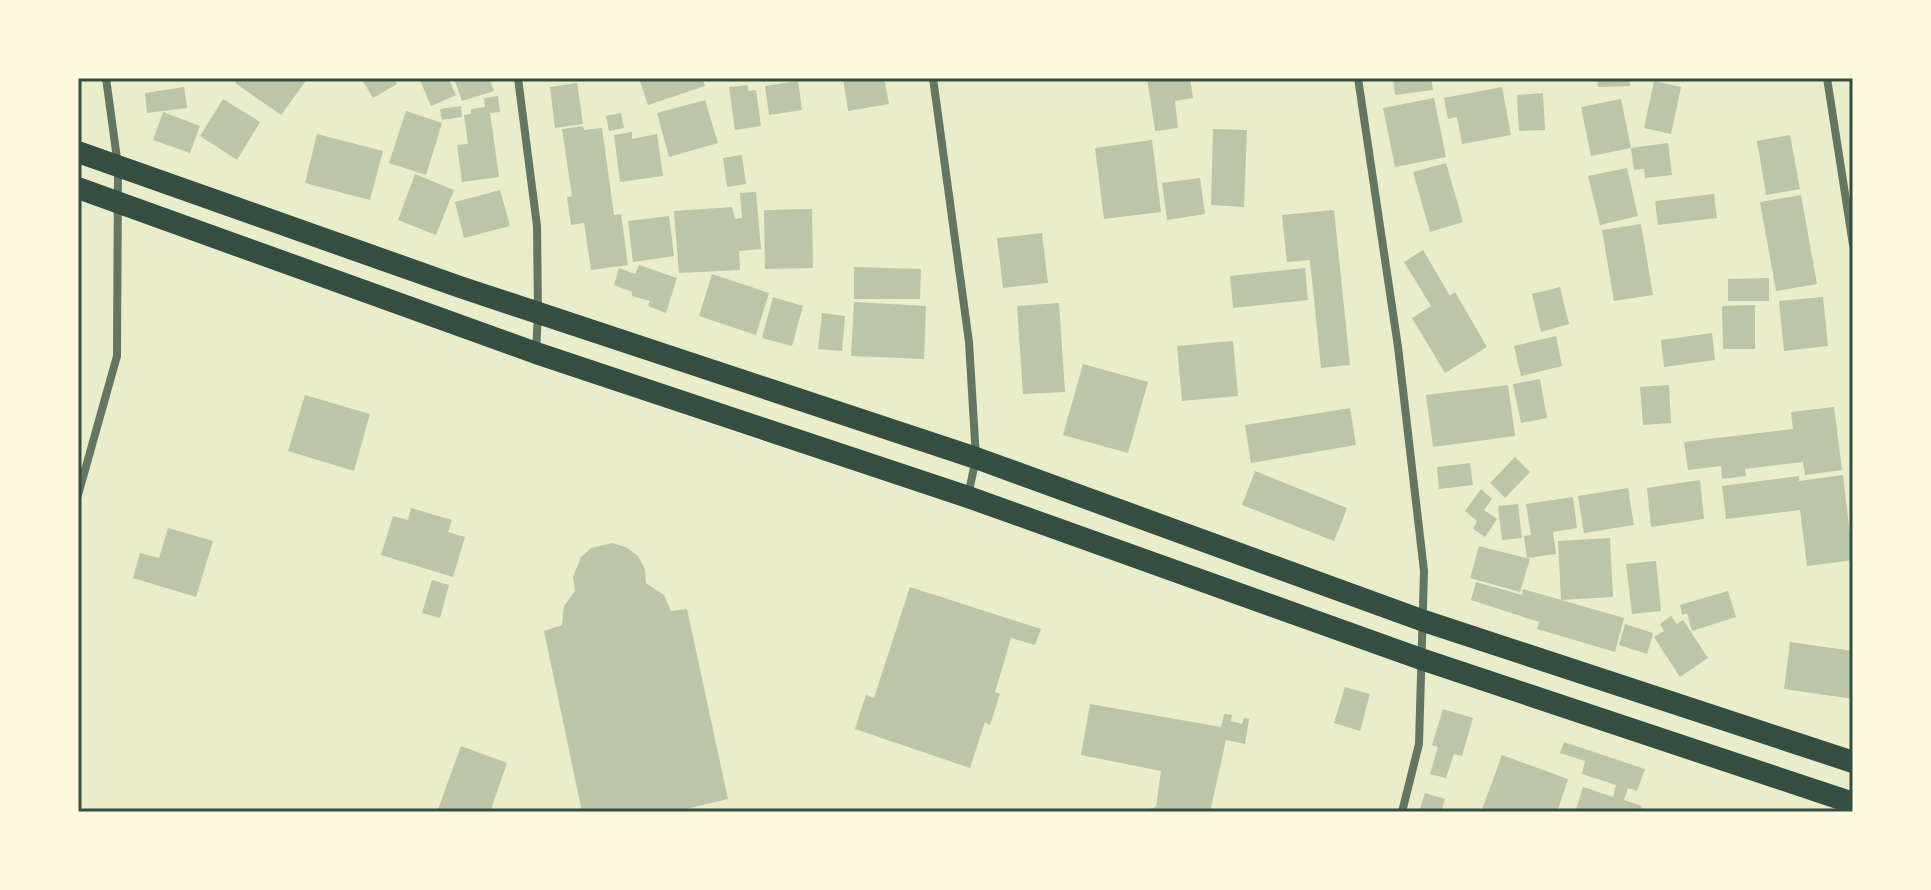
<svg xmlns="http://www.w3.org/2000/svg" width="1931" height="890" font-family="'Fira Sans',sans-serif">
<style>
.building{fill:#bcc5a7}
.lines{fill:none;stroke-linecap:round;stroke-linejoin:round}
.minor{stroke:#617663;stroke-width:8}
.trunk{stroke:#344e41;stroke-width:22}
.neatline{fill:none;stroke:#344e41;stroke-width:3}
</style>
<rect width="100%" height="100%" fill="#e9edc9"/>
<g class="building">
<polygon points="238,78 308,78 281,115 235,83"/>
<polygon points="361,78 394,78 397,84 373,98"/>
<polygon points="419,78 448,78 456,95 431,106"/>
<polygon points="454,78 489,78 494,91 462,101"/>
<polygon points="639,78 702,78 705,86 648,105"/>
<polygon points="843,78 884,78 889,104 848,111"/>
<polygon points="1147,78 1190,78 1193,98 1175,101 1178,128 1155,131"/>
<polygon points="1393,78 1431,78 1433,90 1395,95"/>
<polygon points="1597,78 1630,78 1630,86 1598,87"/>
<polygon points="798,81 802,110 769,115 765,86"/>
<polygon points="1654,81 1681,87 1671,134 1644,128"/>
<polygon points="577,83 583,124 555,128 550,87"/>
<polygon points="748,85 748,91 756,90 761,126 735,130 729,87"/>
<polygon points="184,87 187,108 147,113 145,93"/>
<polygon points="1502,87 1511,135 1462,144 1457,117 1448,119 1444,98"/>
<polygon points="1543,93 1545,130 1519,131 1517,95"/>
<polygon points="498,96 500,112 490,113 499,177 462,182 457,145 468,144 464,115 471,114 471,109 485,107 484,98"/>
<polygon points="1434,98 1446,157 1395,167 1383,108"/>
<polygon points="223,99 260,122 237,160 200,136"/>
<polygon points="1621,99 1631,148 1668,143 1672,175 1645,178 1644,169 1634,170 1631,148 1591,156 1581,107"/>
<polygon points="705,100 718,143 669,157 657,113"/>
<polygon points="461,106 462,117 442,120 440,109"/>
<polygon points="406,111 442,123 426,175 389,163"/>
<polygon points="163,112 200,126 190,153 153,140"/>
<polygon points="621,113 624,128 609,131 606,116"/>
<polygon points="583,126 584,130 602,128 614,215 621,214 628,265 591,270 584,223 571,225 567,197 572,196 562,129"/>
<polygon points="1213,129 1247,130 1244,207 1211,205"/>
<polygon points="632,132 632,139 657,134 663,176 620,182 614,135"/>
<polygon points="317,134 383,151 370,200 305,183"/>
<polygon points="1790,135 1800,189 1766,195 1757,141"/>
<polygon points="1152,140 1161,212 1104,219 1095,148"/>
<polygon points="742,155 746,184 727,187 723,158"/>
<polygon points="1446,163 1463,222 1430,232 1413,172"/>
<polygon points="1627,168 1638,216 1600,225 1588,176"/>
<polygon points="415,174 454,190 436,235 398,220"/>
<polygon points="1200,178 1205,214 1167,220 1162,183"/>
<polygon points="500,190 510,226 464,238 455,202"/>
<polygon points="756,192 761,249 739,251 740,270 679,273 674,211 732,207 735,219 742,218 740,193"/>
<polygon points="1714,194 1717,218 1658,225 1655,201"/>
<polygon points="1801,195 1817,284 1776,291 1760,202"/>
<polygon points="812,209 813,268 765,269 764,210"/>
<polygon points="1334,210 1350,365 1321,368 1310,260 1287,262 1282,215"/>
<polygon points="669,216 674,256 633,262 628,221"/>
<polygon points="1641,224 1653,295 1614,301 1602,230"/>
<polygon points="1042,233 1048,283 1003,288 997,238"/>
<polygon points="1423,250 1450,296 1455,292 1487,347 1445,373 1412,318 1431,306 1404,262"/>
<polygon points="639,265 677,278 666,313 648,306 650,301 632,296 632,292 614,285 619,268 635,274"/>
<polygon points="854,267 921,269 920,299 854,299"/>
<polygon points="1305,268 1308,300 1233,308 1230,276"/>
<polygon points="712,274 769,293 756,335 699,316"/>
<polygon points="1769,278 1769,301 1728,301 1728,279"/>
<polygon points="1560,287 1569,324 1541,332 1532,294"/>
<polygon points="773,297 803,306 792,346 762,338"/>
<polygon points="1823,297 1828,346 1784,351 1779,301"/>
<polygon points="854,302 926,306 924,359 851,356"/>
<polygon points="1059,303 1065,392 1023,394 1017,306"/>
<polygon points="1755,305 1755,349 1723,349 1722,306"/>
<polygon points="822,313 845,316 842,351 818,349"/>
<polygon points="1712,333 1715,360 1664,367 1661,340"/>
<polygon points="1556,336 1562,366 1521,376 1514,346"/>
<polygon points="1233,341 1238,396 1182,401 1177,346"/>
<polygon points="1083,364 1148,382 1128,453 1063,435"/>
<polygon points="1540,379 1547,418 1521,423 1513,384"/>
<polygon points="1508,385 1515,436 1433,447 1426,395"/>
<polygon points="1669,385 1671,423 1643,425 1640,387"/>
<polygon points="305,395 370,414 354,471 288,451"/>
<polygon points="1834,407 1842,470 1805,475 1803,462 1745,469 1746,476 1722,479 1721,466 1688,470 1684,442 1793,429 1791,412"/>
<polygon points="1350,408 1356,445 1251,463 1245,425"/>
<polygon points="1515,457 1530,472 1505,498 1490,483"/>
<polygon points="1470,463 1473,485 1439,489 1437,467"/>
<polygon points="1255,471 1347,508 1334,541 1242,505"/>
<polygon points="1843,475 1853,560 1807,566 1800,510 1726,519 1722,486 1799,476 1799,481"/>
<polygon points="1700,480 1704,519 1651,527 1647,488"/>
<polygon points="1628,488 1634,525 1584,533 1578,496"/>
<polygon points="1481,489 1492,499 1484,510 1497,519 1485,537 1473,529 1477,521 1465,511"/>
<polygon points="1573,497 1577,528 1553,532 1556,554 1527,558 1524,536 1531,535 1526,504"/>
<polygon points="1518,504 1522,538 1502,540 1498,506"/>
<polygon points="411,508 452,520 448,532 465,537 453,577 381,555 393,516 408,520"/>
<polygon points="168,528 213,541 196,597 133,578 140,553 159,558"/>
<polygon points="1610,538 1613,597 1561,600 1558,541"/>
<polygon points="612,543 626,547 638,556 645,569 646,583 664,595 671,611 687,609 728,799 673,812 582,812 544,631 562,625 564,606 575,591 573,577 581,557 591,548"/>
<polygon points="1479,546 1530,559 1520,592 1470,578"/>
<polygon points="1656,561 1661,611 1632,614 1626,564"/>
<polygon points="432,580 449,585 440,618 422,613"/>
<polygon points="1476,582 1522,595 1523,589 1624,618 1615,652 1537,629 1539,622 1471,600"/>
<polygon points="910,587 1041,629 1035,645 1011,638 995,692 1000,694 990,725 985,722 970,768 855,729 866,695 874,698"/>
<polygon points="1728,591 1736,617 1692,631 1687,613 1682,615 1680,605"/>
<polygon points="1671,616 1677,624 1683,620 1708,658 1680,677 1654,637 1664,631 1660,624"/>
<polygon points="1625,624 1653,633 1647,654 1619,645"/>
<polygon points="1790,642 1853,651 1853,699 1784,689"/>
<polygon points="1345,687 1370,694 1360,731 1334,723"/>
<polygon points="1090,704 1221,727 1224,714 1232,715 1231,721 1242,724 1244,718 1249,719 1245,744 1226,740 1210,812 1139,812 1156,807 1161,771 1081,755"/>
<polygon points="1443,709 1473,718 1462,756 1454,754 1446,778 1430,774 1438,747 1432,745"/>
<polygon points="1564,742 1645,769 1637,791 1628,788 1624,800 1642,806 1640,812 1575,812 1583,787 1613,797 1616,785 1582,774 1585,761 1560,753"/>
<polygon points="461,746 507,763 490,812 437,812"/>
<polygon points="1502,755 1568,779 1557,812 1481,812"/>
<polygon points="1425,793 1445,799 1441,812 1419,812"/>
</g>
<g class="lines">
<g class="minor">
<polyline points="518,78 537,226 538,314 536,352"/>
<polyline points="933,78 969,342 976,458 968,496"/>
<polyline points="1358,78 1398,347 1424,571 1419,744 1402,812"/>
<polyline points="1827,78 1853,245"/>
<polyline points="78,495 117,356 118,166 106,78"/>
</g>
<g class="trunk">
<polyline points="78,152 460,287 976,458 1424,621 1853,762"/>
<polyline points="78,188 536,353 968,497 1421,659 1853,803"/>
</g>
</g>
<rect width="1931" height="890" fill="none" stroke="#fefae0" stroke-width="160"/>
<rect x="80" y="80" width="1771" height="730" class="neatline"/>
</svg>
